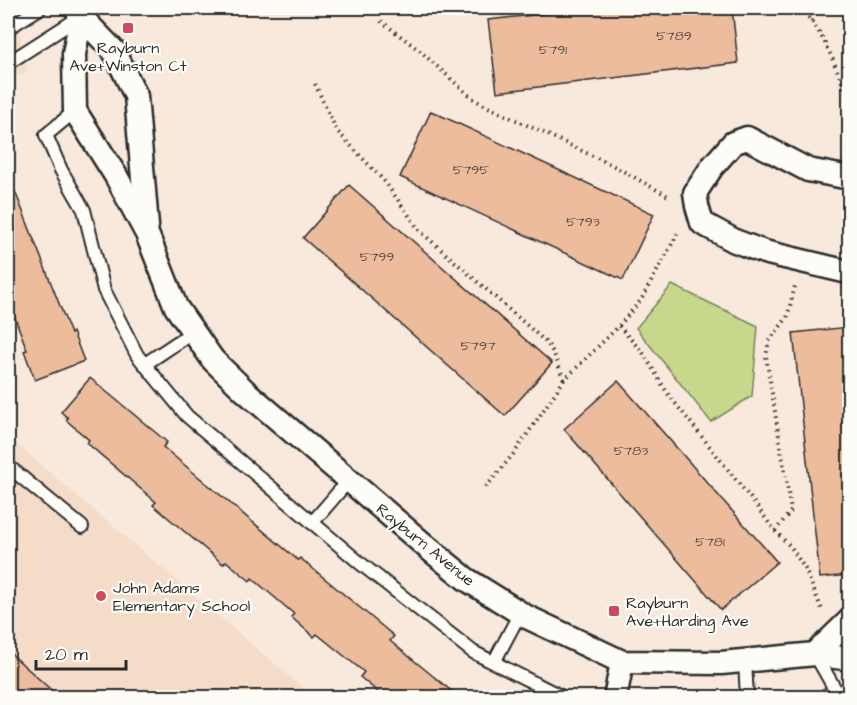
<svg xmlns="http://www.w3.org/2000/svg" width="857" height="705" font-family="'Architects Daughter',sans-serif">
<style>
.built{fill:#f4dcc9}
.green{fill:#c7d88d;stroke:#79825c;stroke-width:1.5}
.building{fill:#ecbc9d;stroke:#2b2b2b;stroke-width:1.5}
.lines{fill:none;stroke-linecap:round;stroke-linejoin:round}
.service-casing{stroke:#2b2b2b;stroke-width:16}
.minor-casing{stroke:#2b2b2b;stroke-width:27}
.path{stroke:#2b2b2b;stroke-width:4;stroke-dasharray:1.5 4.5;stroke-linecap:butt}
.service{stroke:#fdfcf7;stroke-width:12}
.minor{stroke:#fdfcf7;stroke-width:22}
.poi-dot{fill:#d1495b;stroke:#fdfcf7;stroke-width:2}
.labels{text-anchor:middle;stroke-width:4.5;stroke-linejoin:round;paint-order:stroke}
.number-label{font-size:14px;fill:#5b4f48}
.poi-label{font-size:16px;fill:#2b2b2b;stroke:#fdfcf7;text-anchor:start}
.street-label{font-size:16px;fill:#2b2b2b;stroke:#fdfcf7}
</style>
<rect width="100%" height="100%" fill="#f8e9dc"/>
<filter id="ink" filterUnits="userSpaceOnUse"><feTurbulence type="fractalNoise" baseFrequency=".0167" numOctaves="2"/><feDisplacementMap in="SourceGraphic" scale="12" xChannelSelector="R" yChannelSelector="G"/><feConvolveMatrix kernelMatrix="1 2 1 2 8 2 1 2 1" color-interpolation-filters="sRGB"/></filter>
<g filter="url(#ink)">
<g class="built">
<polygon points="14,11 27,71 8,81 8,15"/>
<polygon points="8,437 303,688 296,697 8,697"/>
</g>
<polygon class="green" points="672,285 758,326 752,396 711,422 636,328"/>
<g class="building">
<polygon points="597,8 732,8 738,63 497,92 488,20"/>
<polygon points="431,111 654,214 623,280 400,177"/>
<polygon points="8,176 9,176 71,334 73,332 84,361 35,380 24,351 27,350 8,299"/>
<polygon points="349,185 552,363 505,416 303,238"/>
<polygon points="849,327 849,575 820,578 793,333"/>
<polygon points="90,378 167,442 163,447 298,560 300,558 394,636 390,641 460,698 385,698 360,677 364,672 317,634 314,637 291,617 294,614 252,578 250,581 226,561 223,564 153,505 156,502 87,443 89,440 66,420 68,418 61,412"/>
<polygon points="618,381 777,562 721,610 564,429"/>
<polygon points="8,651 60,698 8,698"/>
</g>
<g class="lines">
<defs>
<g id="service">
<polyline points="8,28 40,8"/>
<polyline points="8,63 80,17"/>
<polyline points="75,111 46,135 61,170 84,210 104,290 137,355 187,416 360,563 473,652 560,696 561,698"/>
<polyline points="145,364 193,332"/>
<polyline points="8,466 82,527"/>
<polyline points="312,523 349,480"/>
<polyline points="815,654 836,691 837,698"/>
<polyline points="745,661 747,698"/>
<polyline points="494,662 520,613"/>
<polyline points="820,698 836,691"/>
</g>
<g id="minor">
<polyline points="76,8 81,17 114,51 136,96 147,226"/>
<polyline points="81,17 74,54 75,111 116,176 147,234 176,307 213,360 245,391 428,548 466,579 525,616 622,662 721,663 815,654 850,659"/>
<polyline points="850,178 808,170 747,138 733,143 712,167 695,193 697,206 702,223 735,241 764,252 844,271 850,271"/>
<polyline points="815,654 850,620"/>
<polyline points="615,698 622,662"/>
</g>
</defs>
<use href="#service" class="service-casing"/>
<use href="#minor" class="minor-casing"/>
<g class="path">
<path d="M793 8C797 10 802 11 805 14 824 31 843 83 850 107"/>
<polyline points="381,21 420,51 471,97 482,104 610,164 670,197"/>
<polyline points="812,21 812,8"/>
<polyline points="315,84 337,131 385,182 420,231 547,343 554,354 564,380"/>
<polyline points="619,326 643,353 668,394 752,500 775,531 791,547 805,569 823,612"/>
<polyline points="486,487 515,452 564,380 619,326 641,300 678,233"/>
<polyline points="775,531 791,511 766,356 769,341 787,318 795,286"/>
</g>
<use href="#service" class="service"/>
<use href="#minor" class="minor"/>
</g>
</g>
<g class="poi-dot">
<rect x="122" y="22" width="12" height="12" rx="3"/>
<circle cx="101" cy="596" r="6"/>
<rect x="608" y="605" width="12" height="12" rx="3"/>
</g>
<g class="labels">
<g class="number-label">
<text x="674" y="40">5789</text>
<text x="553" y="54">5791</text>
<text x="471" y="174">5795</text>
<text x="583" y="226">5793</text>
<text x="377" y="261">5799</text>
<text x="478" y="350">5797</text>
<text x="631" y="455">5783</text>
<text x="710" y="546">5781</text>
</g>
<g class="poi-label">
<text x="128" y="53" text-anchor="middle">Rayburn<tspan x="128" dy="18">Ave+Winston Ct</tspan></text>
<text x="113" y="593">John Adams<tspan x="113" dy="18">Elementary School</tspan></text>
<text x="626" y="608">Rayburn<tspan x="626" dy="18">Ave+Harding Ave</tspan></text>
</g>
<g class="street-label">
<text transform="translate(426 544) rotate(39)" y="6">Rayburn Avenue</text>
</g>
</g>
<rect width="857" height="705" fill="none" stroke="#fdfcf7" stroke-width="30"/>
<rect x="15" y="15" width="827" height="675" fill="none" stroke="#2b2b2b" stroke-width="2" filter="url(#ink)"/>
<path d="M36 660v9h90v-9" fill="none" stroke="#2b2b2b" stroke-width="3"/>
<text x="45" y="660" font-size="18" fill="#2b2b2b" stroke="#fdfcf7" stroke-width="4.5" paint-order="stroke">20 m</text>
</svg>
